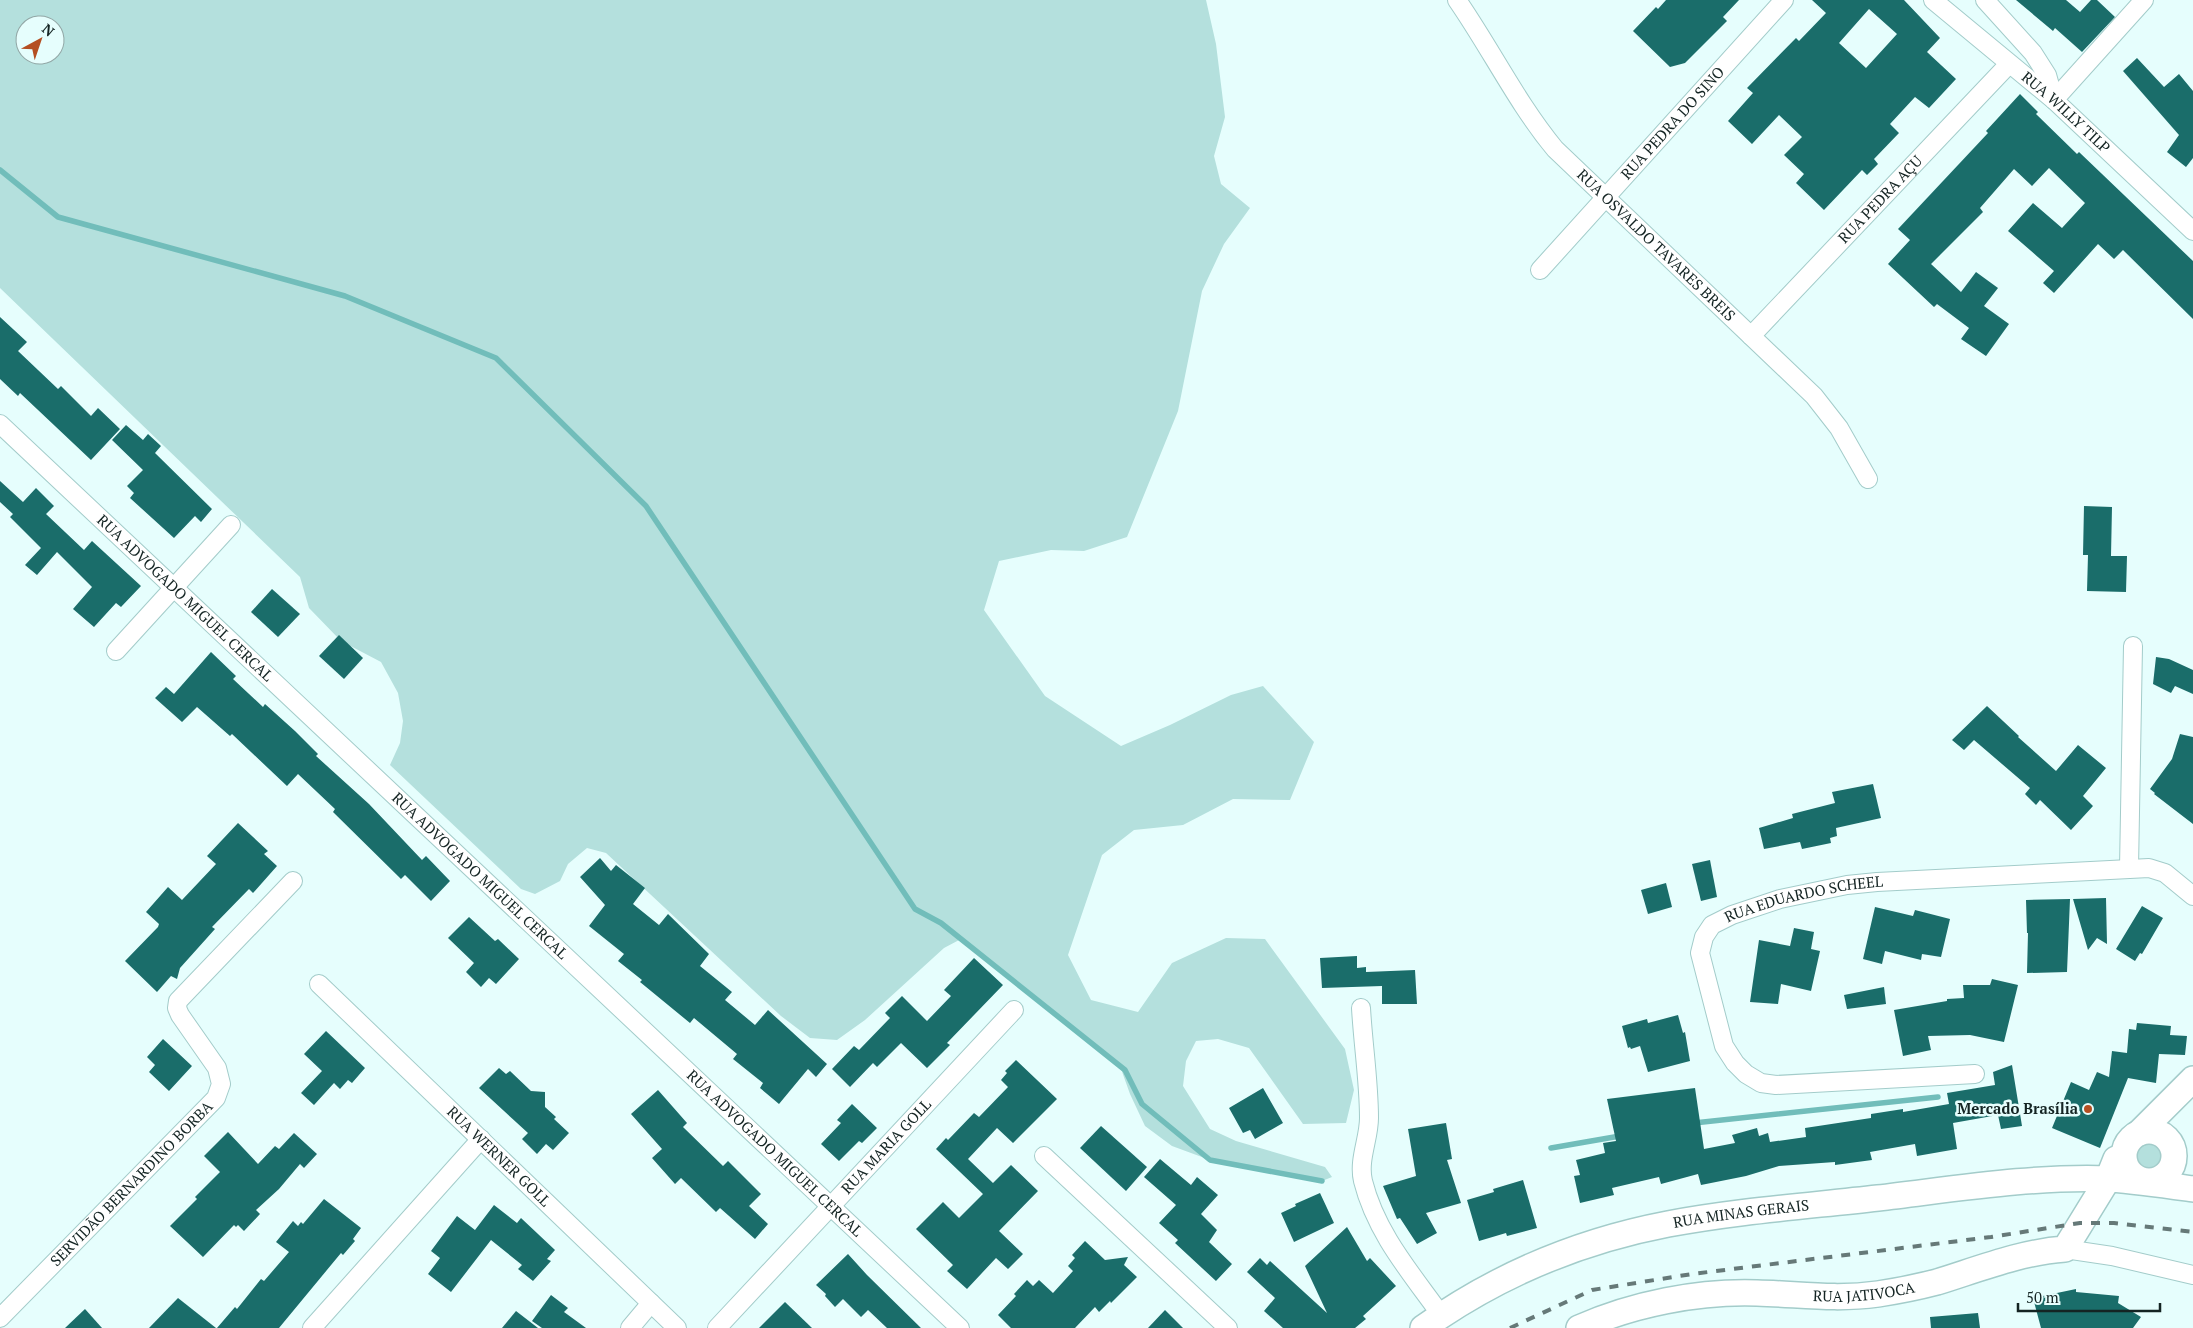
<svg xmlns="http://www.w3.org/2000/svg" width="2193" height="1328" font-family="'PT Serif',serif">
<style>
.green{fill:#b4e0dd;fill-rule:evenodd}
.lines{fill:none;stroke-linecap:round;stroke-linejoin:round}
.stream{stroke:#71bdba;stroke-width:5.5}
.building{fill:#1a6d6a;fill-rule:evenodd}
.street-casing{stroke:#a3ccca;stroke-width:20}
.secondary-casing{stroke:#a3ccca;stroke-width:28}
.street{stroke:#fff;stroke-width:18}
.secondary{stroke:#fff;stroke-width:25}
.rail{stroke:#667978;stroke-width:4;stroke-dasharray:9 9;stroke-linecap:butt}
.poi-dot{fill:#b44f22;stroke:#e6fefd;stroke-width:2}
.labels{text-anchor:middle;stroke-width:5;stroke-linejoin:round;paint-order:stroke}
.street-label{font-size:15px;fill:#142423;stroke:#e6fefd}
.poi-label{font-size:15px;font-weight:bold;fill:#142423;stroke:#e6fefd;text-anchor:end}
</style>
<rect width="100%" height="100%" fill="#e6fefd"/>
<g class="green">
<path d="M0 0H1206L1216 44 1225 117 1214 156 1221 184 1250 208 1224 244 1202 291 1178 411 1127 537 1084 551 1051 550 999 561 984 610 1045 696 1121 746 1170 725 1231 695 1263 686 1314 742 1290 800 1233 799 1183 825 1134 830 1102 855 1068 955 1091 1000 1138 1012 1172 963 1226 938 1265 939 1345 1049 1354 1090 1346 1123 1303 1124 1249 1048 1218 1039 1196 1041 1186 1061 1183 1086 1210 1129 1236 1141 1325 1167 1332 1177 1322 1181 1210 1160 1172 1146 1145 1126 1130 1094 1120 1066 961 939 944 948 865 1020 837 1040 810 1038 781 1016 606 853 587 848 568 864 560 881 535 894 521 889 390 765 400 743 403 721 398 693 381 662 341 641 309 608 300 577 0 288ZM25 25H55V55H25Z"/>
<circle cx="2149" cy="1156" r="16"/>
</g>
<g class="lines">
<g class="stream">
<polyline points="0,170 58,217 345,296 496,358 646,506 915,909 941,923 1125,1070 1142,1104 1210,1160 1322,1181"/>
<polyline points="1694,1123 1938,1097"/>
<polyline points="1551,1148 1620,1136"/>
</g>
</g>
<g class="building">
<polygon points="1666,0 1739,0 1723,17 1727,21 1685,63 1670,67 1633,31 1656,7 1658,9"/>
<path d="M1812 0H1904L1940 38 1927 52 1956 79 1929 108 1915 97 1890 124 1899 133 1874 159 1878 164 1867 175 1862 170 1824 210 1796 183 1804 174 1784 155 1802 137 1779 115 1752 144 1728 121 1753 93 1747 88 1796 38 1799 41 1826 13ZM1869 9 1897 34 1866 68 1839 43Z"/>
<polygon points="2016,0 2066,0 2080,12 2091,0 2097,0 2115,17 2082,52 2055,28 2053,31"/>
<polygon points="2137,58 2164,87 2179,74 2193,91 2193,158 2186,167 2167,152 2179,135 2123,71"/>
<polygon points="2020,94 2038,112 2036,114 2077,154 2079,152 2193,261 2193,319 2123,250 2114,259 2098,244 2054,293 2043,283 2054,271 2008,231 2033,203 2062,228 2085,203 2049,168 2032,186 2014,169 1980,208 1983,212 1931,264 1961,292 1976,272 1998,288 1984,306 2009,324 1986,356 1961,339 1969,328 1937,304 1934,307 1888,264 1910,240 1898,229 1988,133 1986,131"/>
<polygon points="0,317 27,342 18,351 58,389 61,386 91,416 98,408 120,429 91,460 20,393 18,396 0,379"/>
<polygon points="126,425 143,440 148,434 161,446 155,453 212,509 201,522 195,516 174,538 130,498 134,493 127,486 143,470 112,440"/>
<polygon points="0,481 23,502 36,488 54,506 46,514 84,550 92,541 141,586 121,607 116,603 94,627 73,609 92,587 57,552 37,575 25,565 41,548 10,517 13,514 0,502"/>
<polygon points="2084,506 2112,507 2111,556 2127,556 2126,592 2087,591 2088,555 2083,555"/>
<polygon points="272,589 300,614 278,637 251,612"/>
<polygon points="339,635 363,658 344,679 319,656"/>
<polygon points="211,652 236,676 233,679 263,707 265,704 295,731 318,754 316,756 369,804 422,860 426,856 450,881 431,901 405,875 401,879 333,812 335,809 298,774 287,786 232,734 230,736 197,707 182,722 155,698 166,687 174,694"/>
<polygon points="2156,657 2169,659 2193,670 2193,694 2175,686 2171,693 2153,684"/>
<polygon points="1987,706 2019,736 2018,737 2056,771 2078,745 2106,768 2083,796 2093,806 2071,830 2040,800 2036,805 2025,794 2030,788 1974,740 1964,750 1952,740"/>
<polygon points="2180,734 2193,737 2193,824 2154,794 2155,793 2150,789 2172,759"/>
<polygon points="1873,784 1881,818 1836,828 1837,836 1830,838 1831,843 1802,849 1800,842 1764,849 1759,828 1793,818 1792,814 1835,803 1832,792"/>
<polygon points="238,823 268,851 264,854 277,866 253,893 249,889 212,927 215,929 180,968 177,979 171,976 157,992 125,961 158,927 159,924 146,912 168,887 182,900 216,864 207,856"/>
<polygon points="600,858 611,871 616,865 645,888 633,904 659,925 668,914 709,954 700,966 732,992 725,1000 755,1025 768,1010 827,1064 816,1077 808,1069 779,1104 760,1088 763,1083 733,1059 737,1054 694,1018 690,1023 640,982 642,980 618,961 624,954 589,926 605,905 580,877"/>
<polygon points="1710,860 1717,897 1701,901 1692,864"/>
<polygon points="1666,883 1672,907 1648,914 1641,890"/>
<polygon points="2106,898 2107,944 2097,938 2088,950 2073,899"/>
<polygon points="2070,899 2067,972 2027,973 2028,933 2027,933 2026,900"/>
<polygon points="2142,906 2163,918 2142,954 2140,953 2135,961 2116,949"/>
<polygon points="1875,907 1913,916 1915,910 1950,919 1941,957 1922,954 1921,960 1885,951 1882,964 1863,959"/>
<polygon points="469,917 495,941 498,939 519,959 496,984 489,978 481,987 466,972 474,963 448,938"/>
<polygon points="1794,928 1814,932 1811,949 1820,951 1811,991 1781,984 1778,1004 1750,1002 1759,940 1790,946"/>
<polygon points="1357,956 1357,968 1366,967 1366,972 1415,970 1417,1004 1382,1004 1382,986 1322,988 1320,958"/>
<polygon points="974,958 1003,985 947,1043 950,1045 927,1068 901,1043 877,1067 873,1063 850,1087 832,1069 854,1046 859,1050 890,1018 885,1013 902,996 927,1021 951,996 944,990"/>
<polygon points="1992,979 2018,985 2004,1042 1970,1035 1928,1036 1931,1050 1903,1056 1894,1010 1947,1001 1947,999 1964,998 1963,985 1990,985"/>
<polygon points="1884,987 1886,1004 1847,1009 1844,995"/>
<polygon points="1678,1015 1683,1033 1685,1032 1690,1061 1648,1072 1640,1046 1631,1049 1630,1047 1628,1048 1622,1026 1647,1019 1648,1023"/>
<polygon points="2137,1023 2171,1026 2170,1035 2187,1036 2185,1055 2159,1054 2156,1083 2128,1078 2100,1148 2052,1128 2071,1082 2089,1090 2097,1072 2109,1077 2112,1051 2127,1053 2129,1029 2136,1030"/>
<polygon points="326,1031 365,1068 352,1083 348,1080 340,1089 334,1083 314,1105 301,1093 322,1071 304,1054"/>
<polygon points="163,1039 192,1066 169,1091 149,1072 155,1065 147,1057"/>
<polygon points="1016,1060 1057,1099 1013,1143 997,1128 968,1159 993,1183 1011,1165 1038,1191 999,1231 1023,1254 1008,1269 996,1258 967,1289 947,1271 953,1265 916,1229 943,1202 959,1218 983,1194 936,1149 946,1138 948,1140 974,1113 979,1117 1008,1087 1001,1080 1007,1073 1005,1071"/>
<polygon points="2012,1065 2022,1126 2001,1129 1998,1115 1953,1123 1957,1149 1917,1156 1915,1144 1870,1152 1872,1160 1835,1165 1835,1162 1779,1166 1746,1176 1701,1185 1698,1174 1661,1184 1659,1177 1612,1188 1614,1195 1580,1203 1574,1176 1580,1175 1576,1160 1605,1153 1603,1143 1616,1141 1607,1099 1695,1088 1704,1149 1735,1143 1732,1135 1757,1128 1759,1136 1768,1133 1770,1142 1806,1137 1805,1128 1871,1118 1871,1114 1903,1109 1903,1112 1949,1104 1947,1093 1995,1085 1993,1072"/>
<polygon points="499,1068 506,1074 510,1071 531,1091 545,1092 545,1107 556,1117 554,1119 569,1133 553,1150 546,1144 537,1154 522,1139 528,1133 479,1088"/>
<polygon points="1263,1088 1283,1123 1255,1139 1250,1130 1243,1133 1229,1108"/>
<polygon points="658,1090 687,1123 683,1127 723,1166 728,1161 761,1194 749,1206 768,1224 755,1239 720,1208 716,1212 681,1178 675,1184 652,1158 662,1149 631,1114"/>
<polygon points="852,1104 877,1128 862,1143 859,1141 839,1161 821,1144 841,1123 837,1120"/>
<polygon points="1446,1123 1452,1159 1447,1160 1461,1203 1426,1213 1437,1233 1417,1244 1400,1218 1397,1219 1383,1186 1416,1176 1408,1129"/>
<polygon points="1101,1126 1147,1167 1126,1191 1080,1148"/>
<polygon points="228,1132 258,1164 275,1146 279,1149 294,1133 317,1154 304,1168 300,1164 279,1189 256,1210 260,1214 244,1231 238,1225 236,1227 234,1225 203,1257 170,1226 197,1199 195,1197 220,1172 204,1156"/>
<polygon points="1160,1159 1191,1185 1197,1177 1218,1195 1201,1214 1217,1230 1209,1242 1232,1264 1216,1281 1175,1243 1178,1240 1159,1223 1176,1205 1144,1177"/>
<polygon points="1523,1180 1537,1228 1507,1236 1506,1233 1479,1241 1467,1200 1494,1192 1493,1189"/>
<polygon points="1320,1193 1334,1223 1294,1242 1281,1213 1296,1206 1295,1204"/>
<polygon points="324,1199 361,1228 353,1239 355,1241 343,1255 341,1253 279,1328 217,1328 235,1307 237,1309 261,1279 264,1281 289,1252 276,1242 293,1221 298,1226 301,1222 303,1224"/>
<polygon points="494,1205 517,1223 521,1218 555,1250 547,1259 551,1261 533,1281 518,1269 522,1265 491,1240 451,1292 428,1274 440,1258 431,1251 457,1216 475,1230"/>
<polygon points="1347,1227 1367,1261 1370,1258 1396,1286 1363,1316 1366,1319 1355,1328 1283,1328 1264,1311 1275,1298 1247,1272 1260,1258 1267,1265 1270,1261 1327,1313 1305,1266"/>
<polygon points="1085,1241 1105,1260 1128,1257 1124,1265 1137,1277 1111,1303 1110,1301 1099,1312 1095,1307 1075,1328 1011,1328 998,1315 1016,1296 1014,1294 1027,1280 1033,1286 1039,1280 1053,1293 1073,1271 1068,1266 1075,1258 1072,1255"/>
<polygon points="848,1254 867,1275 921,1328 887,1328 868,1310 861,1317 843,1299 835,1307 825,1296 826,1294 816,1285"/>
<polygon points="2076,1289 2076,1292 2119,1296 2118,1303 2141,1317 2133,1328 2041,1328 2033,1298"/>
<polygon points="551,1295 568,1308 564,1312 586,1328 542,1328 532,1321"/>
<polygon points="178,1298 216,1328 149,1328"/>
<polygon points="785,1302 812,1328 759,1328"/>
<polygon points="85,1309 102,1328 65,1328"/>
<polygon points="1165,1310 1183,1328 1148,1328"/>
<polygon points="516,1311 538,1328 502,1328"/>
<polygon points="1978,1313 1980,1328 1931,1328 1930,1317"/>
</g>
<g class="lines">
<defs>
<g id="street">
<path id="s1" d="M1457 0C1491 49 1517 103 1555 149L1814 396 1839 428 1868 479"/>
<path id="s2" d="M1933 0 2054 100 2193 231"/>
<polyline points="1985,0 2033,53 2047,75 2054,100"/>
<polyline points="2054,100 2144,0"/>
<path id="s3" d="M1540 270 1784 0"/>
<path id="s4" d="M1751 336 2009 64"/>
<path id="s5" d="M0 424 960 1328"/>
<polyline points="116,651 231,525"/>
<polyline points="2129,868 2133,646"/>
<path id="s6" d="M319 984 677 1328"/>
<path d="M1361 1008C1363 1044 1369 1082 1369 1118 1369 1139 1358 1160 1363 1181 1376 1233 1411 1273 1441 1315"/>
<path id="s7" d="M1975 1074 1776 1085 1761 1083 1746 1074 1735 1063 1724 1046 1700 953 1704 937 1712 925 1732 915 1780 899 1847 885 1877 882 2149 868 2165 873 2193 896"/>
<polyline points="1044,1156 1228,1328"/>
<polyline points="2065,1249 2112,1256 2193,1275"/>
<path id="s8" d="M0 1318 216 1098 221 1084 217 1068 180 1015 177 1008 178 1001 293 881"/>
<polyline points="312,1328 481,1139"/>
<polyline points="630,1328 651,1303"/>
<path id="s9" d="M717 1328 1014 1010"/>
</g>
<g id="secondary">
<circle cx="2149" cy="1156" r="25"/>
<polyline points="2139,1133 2193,1079"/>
<path id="s10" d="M1423 1328C1496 1276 1579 1241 1668 1224 1737 1211 1808 1206 1878 1198 1955 1189 2032 1176 2110 1179 2138 1181 2165 1185 2193 1189"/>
<path id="s11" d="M1579 1328C1633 1304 1698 1291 1757 1293 1799 1294 1834 1300 1878 1294 1898 1291 1918 1287 1937 1282 1979 1269 2021 1252 2065 1249L2108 1179 2116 1159"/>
</g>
</defs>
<use href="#street" class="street-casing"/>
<use href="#secondary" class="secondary-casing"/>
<use href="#street" class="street"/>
<use href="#secondary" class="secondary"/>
<polyline class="rail" points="1510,1328 1592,1290 1692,1274 1991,1237 2080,1223 2114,1223 2193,1232"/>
</g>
<circle class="poi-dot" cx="2088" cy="1109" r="5"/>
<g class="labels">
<g class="street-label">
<text dy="5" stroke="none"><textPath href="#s2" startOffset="174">RUA WILLY TILP</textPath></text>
<text dy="5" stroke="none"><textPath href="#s3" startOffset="198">RUA PEDRA DO SINO</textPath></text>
<text dy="5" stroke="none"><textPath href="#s4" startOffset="188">RUA PEDRA AÇU</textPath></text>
<text dy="5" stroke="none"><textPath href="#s1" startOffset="318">RUA OSVALDO TAVARES BREIS</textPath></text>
<text dy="5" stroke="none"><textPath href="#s5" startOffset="254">RUA ADVOGADO MIGUEL CERCAL</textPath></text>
<text dy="5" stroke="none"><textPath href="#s5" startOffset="659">RUA ADVOGADO MIGUEL CERCAL</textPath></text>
<text dy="5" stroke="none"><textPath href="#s7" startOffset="491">RUA EDUARDO SCHEEL</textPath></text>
<text dy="5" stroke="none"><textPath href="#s9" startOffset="248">RUA MARIA GOLL</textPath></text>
<text dy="5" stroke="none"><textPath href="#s5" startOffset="1064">RUA ADVOGADO MIGUEL CERCAL</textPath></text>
<text dy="5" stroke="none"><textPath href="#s6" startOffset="249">RUA WERNER GOLL</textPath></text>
<text dy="5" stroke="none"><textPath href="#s8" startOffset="188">SERVIDÃO BERNARDINO BORBA</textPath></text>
<text dy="5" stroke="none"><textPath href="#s10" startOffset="342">RUA MINAS GERAIS</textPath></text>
<text dy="5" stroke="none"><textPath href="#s11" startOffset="290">RUA JATIVOCA</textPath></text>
</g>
<g class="poi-label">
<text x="2078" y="1114">Mercado Brasília</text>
</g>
</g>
<g transform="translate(40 40) rotate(40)"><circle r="24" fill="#e6fefd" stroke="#92a7a6"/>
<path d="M0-4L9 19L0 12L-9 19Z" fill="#b44f22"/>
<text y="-8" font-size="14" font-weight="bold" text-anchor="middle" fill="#142423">N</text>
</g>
<path d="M2018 1303v8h142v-8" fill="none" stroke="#142423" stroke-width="2.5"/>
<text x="2026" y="1303" font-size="15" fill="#142423" stroke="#e6fefd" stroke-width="4" paint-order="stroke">50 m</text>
</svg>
